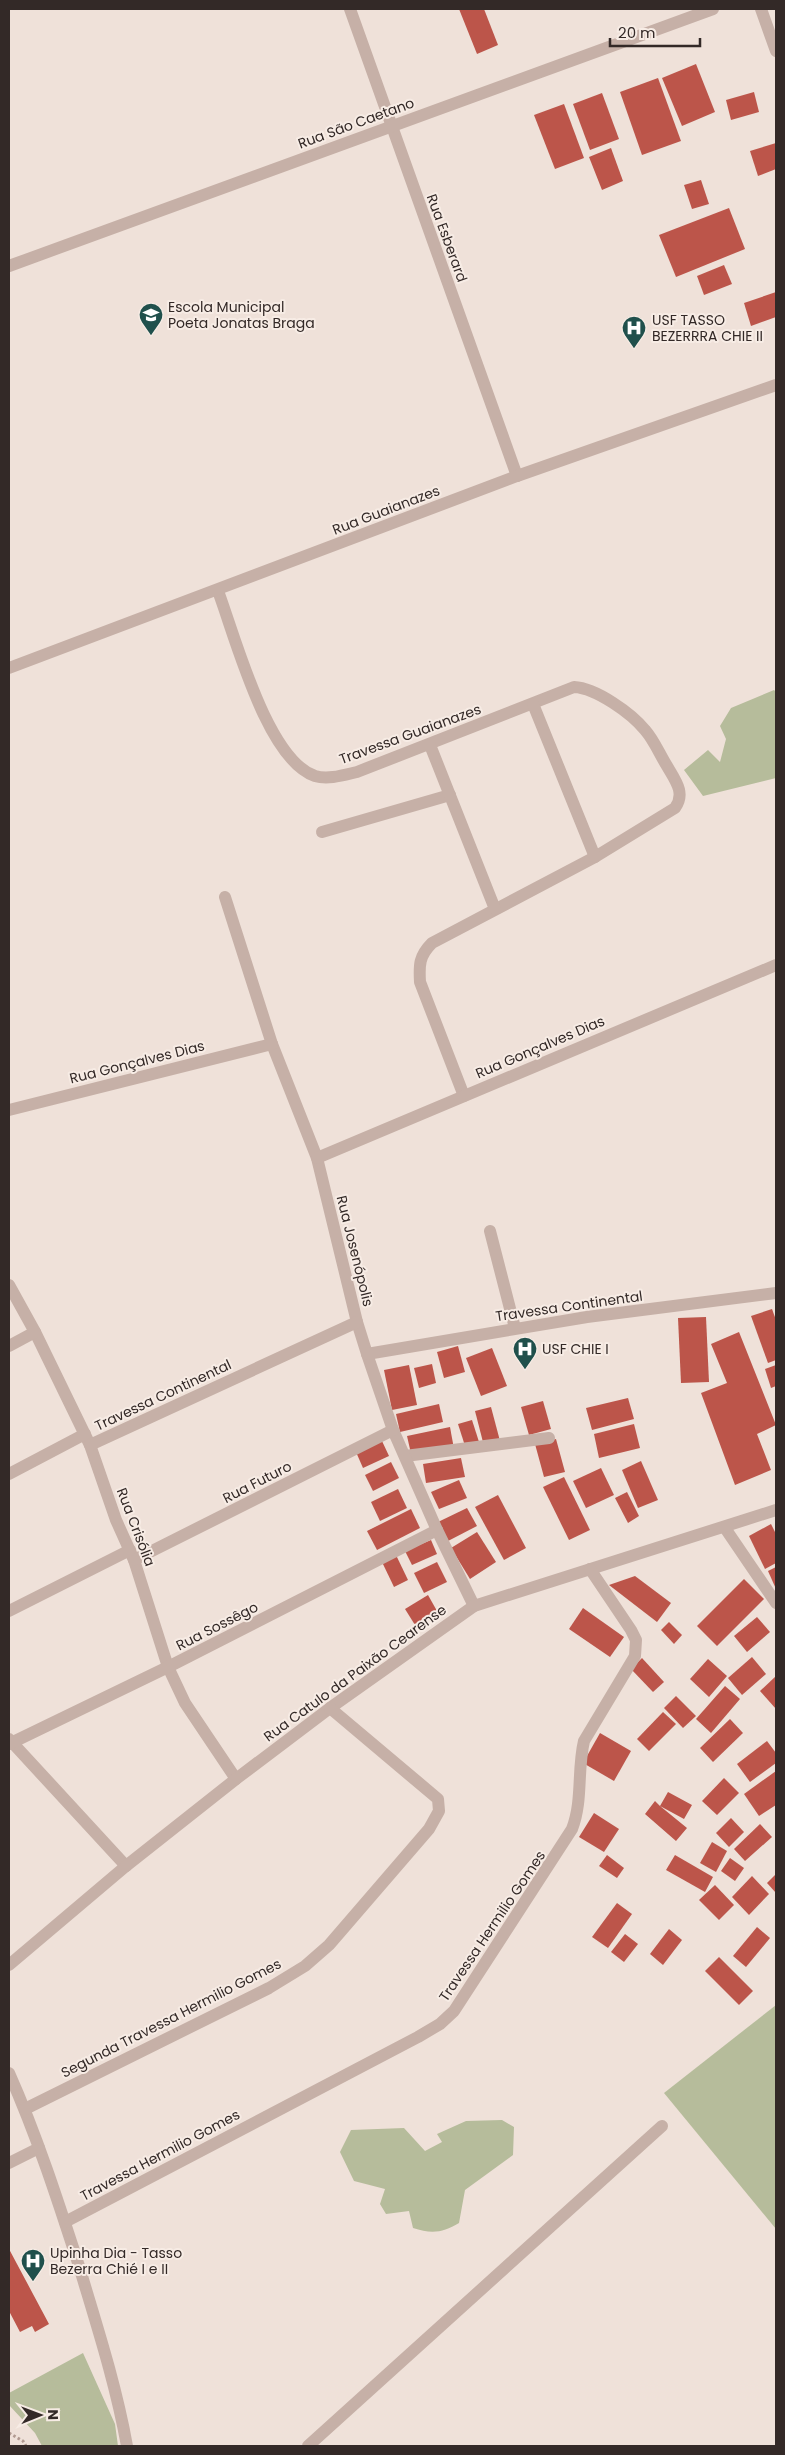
<svg xmlns="http://www.w3.org/2000/svg" width="785" height="2455" font-family="Poppins,sans-serif">
<style>
.green{fill:#b6bc9b}
.building{fill:#bc554a}
.lines{fill:none;stroke-linecap:round;stroke-linejoin:round}
.path{stroke:#b19a91;stroke-width:3;stroke-dasharray:2.5 2.5;stroke-linecap:butt}
.service{stroke:#c6b0a7;stroke-width:12}
.minor{stroke:#c6b0a7;stroke-width:12}
.labels{text-anchor:middle;stroke-width:4;stroke-linejoin:round;paint-order:stroke}
.street-label{font-size:14px;fill:#332927;stroke:#f7ece5}
.poi-label{font-size:14px;fill:#332927;stroke:#f7ece5;text-anchor:start}
</style>
<rect width="100%" height="100%" fill="#efe1d9"/>
<g class="green">
<polygon points="774,690 776,692 776,778 703,796 684,770 708,750 720,762 726,739 720,726 731,708"/>
<polygon points="776,2005 776,2229 664,2093"/>
<path d="M502 2120 514 2127 513 2155 465 2190 459 2223C443 2233 431 2234 413 2228L409 2211 386 2214 380 2204 385 2189 354 2181 340 2152 351 2130 404 2128 425 2151 442 2142 437 2134 466 2121Z"/>
<polygon points="83,2353 115,2424 118,2446 42,2446 35,2433 9,2405 9,2393"/>
</g>
<g class="building">
<polygon points="459,9 484,9 498,45 477,54"/>
<polygon points="696,64 715,112 682,126 662,78"/>
<polygon points="658,78 681,141 642,155 620,92"/>
<polygon points="754,92 759,112 731,120 726,100"/>
<polygon points="602,93 619,139 590,150 573,104"/>
<polygon points="564,104 584,158 555,169 534,115"/>
<polygon points="776,143 776,169 758,176 750,151"/>
<polygon points="611,148 623,181 602,190 589,157"/>
<polygon points="701,180 709,204 692,209 684,185"/>
<polygon points="729,208 745,249 676,277 659,235"/>
<polygon points="724,265 732,284 704,295 697,276"/>
<polygon points="776,292 776,317 751,326 744,303"/>
<polygon points="772,1309 776,1320 776,1360 768,1363 751,1316"/>
<polygon points="706,1317 709,1382 681,1383 678,1318"/>
<polygon points="739,1332 776,1425 757,1434 771,1470 735,1485 701,1393 727,1383 711,1344"/>
<polygon points="458,1346 465,1372 444,1378 437,1352"/>
<polygon points="492,1348 507,1386 481,1396 466,1358"/>
<polygon points="432,1364 436,1383 419,1388 414,1368"/>
<polygon points="409,1365 417,1405 392,1410 384,1370"/>
<polygon points="776,1365 776,1386 771,1388 765,1369"/>
<polygon points="628,1398 634,1419 592,1430 586,1408"/>
<polygon points="543,1401 551,1429 529,1435 521,1407"/>
<polygon points="439,1404 443,1422 400,1432 396,1414"/>
<polygon points="491,1407 500,1441 484,1446 475,1411"/>
<polygon points="472,1420 480,1445 466,1449 458,1424"/>
<polygon points="634,1424 640,1448 599,1458 594,1434"/>
<polygon points="450,1427 454,1449 412,1458 407,1436"/>
<polygon points="556,1439 565,1472 544,1477 535,1444"/>
<polygon points="382,1441 389,1456 363,1468 356,1452"/>
<polygon points="461,1458 465,1477 426,1483 423,1464"/>
<polygon points="641,1461 658,1500 638,1508 622,1470"/>
<polygon points="391,1462 399,1478 373,1491 365,1475"/>
<polygon points="601,1468 614,1495 586,1508 573,1481"/>
<polygon points="564,1477 590,1530 569,1540 543,1487"/>
<polygon points="459,1480 467,1498 439,1509 431,1492"/>
<polygon points="398,1489 407,1508 380,1521 371,1502"/>
<polygon points="627,1492 639,1516 628,1523 615,1498"/>
<polygon points="498,1495 526,1548 504,1560 475,1507"/>
<polygon points="467,1508 477,1526 448,1541 438,1522"/>
<polygon points="411,1509 420,1528 377,1550 367,1531"/>
<polygon points="771,1524 776,1534 776,1563 765,1569 749,1536"/>
<polygon points="477,1532 496,1562 470,1579 451,1548"/>
<polygon points="431,1540 437,1554 412,1565 405,1551"/>
<polygon points="396,1555 408,1580 394,1587 382,1562"/>
<polygon points="437,1562 447,1582 424,1593 414,1573"/>
<polygon points="776,1567 776,1589 768,1571"/>
<polygon points="635,1576 671,1603 657,1622 609,1585"/>
<polygon points="744,1579 764,1599 717,1646 697,1626"/>
<polygon points="428,1595 437,1611 415,1625 405,1609"/>
<polygon points="583,1608 624,1637 610,1657 569,1629"/>
<polygon points="757,1617 770,1632 747,1652 734,1636"/>
<polygon points="669,1622 682,1635 674,1644 661,1630"/>
<polygon points="752,1657 766,1674 742,1695 728,1678"/>
<polygon points="642,1658 664,1682 653,1692 631,1669"/>
<polygon points="708,1659 727,1676 709,1697 690,1679"/>
<polygon points="776,1676 776,1709 760,1691"/>
<polygon points="725,1686 740,1699 711,1733 696,1719"/>
<polygon points="676,1696 696,1716 683,1728 664,1708"/>
<polygon points="663,1712 676,1724 649,1751 637,1739"/>
<polygon points="730,1719 743,1733 713,1762 700,1748"/>
<polygon points="600,1733 631,1751 614,1781 583,1763"/>
<polygon points="767,1741 776,1753 776,1763 750,1782 737,1764"/>
<polygon points="776,1771 776,1805 759,1816 744,1794"/>
<polygon points="724,1778 739,1793 717,1815 702,1801"/>
<polygon points="668,1792 692,1805 684,1819 660,1806 687,1828 676,1841 645,1814 655,1801 660,1806"/>
<polygon points="594,1813 619,1829 604,1852 579,1837"/>
<polygon points="731,1818 744,1832 729,1847 716,1833"/>
<polygon points="760,1824 772,1837 745,1861 734,1849"/>
<polygon points="712,1842 727,1851 716,1872 700,1863"/>
<polygon points="607,1855 624,1868 617,1878 599,1866"/>
<polygon points="675,1855 713,1877 705,1892 666,1870"/>
<polygon points="730,1858 744,1868 735,1881 721,1871"/>
<polygon points="776,1874 776,1893 767,1883"/>
<polygon points="752,1876 769,1894 749,1915 732,1897"/>
<polygon points="715,1885 734,1905 719,1920 699,1900"/>
<polygon points="617,1903 632,1914 608,1948 592,1937"/>
<polygon points="757,1927 770,1938 746,1967 733,1956"/>
<polygon points="669,1929 682,1940 663,1965 650,1954"/>
<polygon points="625,1934 638,1944 624,1962 611,1952"/>
<polygon points="719,1957 753,1991 739,2005 705,1971"/>
<polygon points="9,2249 49,2324 35,2332 32,2326 20,2332 9,2311"/>
</g>
<g class="lines">
<polyline class="path" points="9,2433 23,2441 26,2446"/>
<g class="service">
<polyline points="322,832 450,795"/>
<polyline points="490,1231 515,1328"/>
<polyline points="405,1456 549,1438"/>
</g>
<g class="minor">
<polyline points="350,9 517,476"/>
<polyline points="761,9 776,51"/>
<polyline points="9,266 713,9"/>
<path d="M218 591C235 636 267 760 315 776 328 780 344 775 357 772L574 687C596 688 631 713 645 730 654 740 660 755 667 766 675 780 686 793 675 808L595 857 432 943C419 956 419 965 420 982L464 1096"/>
<polyline points="9,668 517,476 776,385"/>
<polyline points="533,704 595,857"/>
<polyline points="430,745 495,909"/>
<polyline points="225,897 272,1044 317,1158 357,1322 367,1354 393,1430 437,1530 474,1606"/>
<polyline points="9,1110 272,1044"/>
<polyline points="317,1158 776,965"/>
<polyline points="9,1285 35,1332 90,1445 116,1520 134,1560 168,1667 185,1703 236,1779"/>
<polyline points="9,1346 35,1332"/>
<polyline points="367,1354 587,1317 776,1293"/>
<polyline points="90,1445 357,1322"/>
<polyline points="9,1474 85,1434"/>
<polyline points="725,1528 776,1603"/>
<polyline points="134,1560 393,1430"/>
<polyline points="9,1611 130,1550"/>
<polyline points="9,1739 126,1866"/>
<polyline points="9,1744 168,1667 437,1530"/>
<polyline points="9,1965 126,1866 236,1779 330,1708 474,1606 776,1510"/>
<path d="M9 2073C37 2136 58 2201 79 2266 97 2326 116 2385 127 2446"/>
<polyline points="25,2109 269,1988 305,1966 329,1945 429,1829 439,1811 438,1799 330,1708"/>
<polyline points="9,2163 39,2148"/>
<path d="M65 2222 418 2037 440 2024 454 2011 572 1829C583 1801 577 1770 584 1741L635 1656 636 1640 631 1630 590 1569"/>
<polyline points="308,2446 662,2126"/>
</g>
</g>
<defs>
<symbol id="school-pin" viewBox="-11 -11 22 30"><path d="M0 17L-7.5 6A9.5 9.5 0 1 1 7.5 6Z" fill="#20504c" stroke="#f7ece5"/><path d="M0-5L7-2L0 1L-7-2ZM-4 1L0 2.5L4 1V4Q0 6-4 4Z" fill="#fff"/></symbol>
<symbol id="hospital-pin" viewBox="-11 -11 22 30"><path d="M0 17L-7.5 6A9.5 9.5 0 1 1 7.5 6Z" fill="#20504c" stroke="#f7ece5"/><path d="M-5-5h3v3.5h4V-5h3V5h-3V1.5h-4V5h-3Z" fill="#fff"/></symbol>
</defs>
<g fill-rule="evenodd">
<use href="#school-pin" x="137" y="301" width="28" height="38"/>
<use href="#hospital-pin" x="620" y="314" width="28" height="38"/>
<use href="#hospital-pin" x="511" y="1335" width="28" height="38"/>
<use href="#hospital-pin" x="19" y="2247" width="28" height="38"/>
</g>
<g class="labels">
<g class="street-label">
<text transform="translate(356 123) rotate(-20)" y="5">Rua São Caetano</text>
<text transform="translate(447 238) rotate(70)" y="5">Rua Esberard</text>
<text transform="translate(386 510) rotate(-21)" y="5">Rua Guaianazes</text>
<text transform="translate(410 734) rotate(-20)" y="5">Travessa Guaianazes</text>
<text transform="translate(540 1047) rotate(-23)" y="5">Rua Gonçalves Dias</text>
<text transform="translate(137 1062) rotate(-14)" y="5">Rua Gonçalves Dias</text>
<text transform="translate(355 1251) rotate(76)" y="5">Rua Josenópolis</text>
<text transform="translate(569 1306) rotate(-8)" y="5">Travessa Continental</text>
<text transform="translate(163 1395) rotate(-25)" y="5">Travessa Continental</text>
<text transform="translate(257 1482) rotate(-27)" y="5">Rua Futuro</text>
<text transform="translate(136 1527) rotate(69)" y="5">Rua Crisólia</text>
<text transform="translate(217 1626) rotate(-27)" y="5">Rua Sossêgo</text>
<text transform="translate(355 1673) rotate(-36)" y="5">Rua Catulo da Paixão Cearense</text>
<text transform="translate(492 1926) rotate(-56)" y="5">Travessa Hermilio Gomes</text>
<text transform="translate(171 2018) rotate(-27)" y="5">Segunda Travessa Hermilio Gomes</text>
<text transform="translate(160 2155) rotate(-28)" y="5">Travessa Hermilio Gomes</text>
</g>
<g class="poi-label">
<text x="168" y="312">Escola Municipal<tspan x="168" dy="16">Poeta Jonatas Braga</tspan></text>
<text x="652" y="325">USF TASSO<tspan x="652" dy="16">BEZERRRA CHIE II</tspan></text>
<text x="542" y="1354">USF CHIE I</text>
<text x="50" y="2258">Upinha Dia - Tasso<tspan x="50" dy="16">Bezerra Chié I e II</tspan></text>
</g>
</g>
<rect width="785" height="2455" fill="none" stroke="#332927" stroke-width="20"/>
<g transform="translate(40 2415) rotate(89)" stroke="#f7ece5" stroke-width="4" paint-order="stroke">
<path d="M0-4L9 19L0 12L-9 19Z" fill="#332927"/>
<text y="-8" font-size="14" font-weight="bold" text-anchor="middle" fill="#332927">N</text>
</g>
<path d="M610 38v8h90v-8" fill="none" stroke="#332927" stroke-width="2.5"/>
<text x="618" y="38" font-size="15" fill="#332927" stroke="#f7ece5" stroke-width="4" paint-order="stroke">20 m</text>
</svg>
